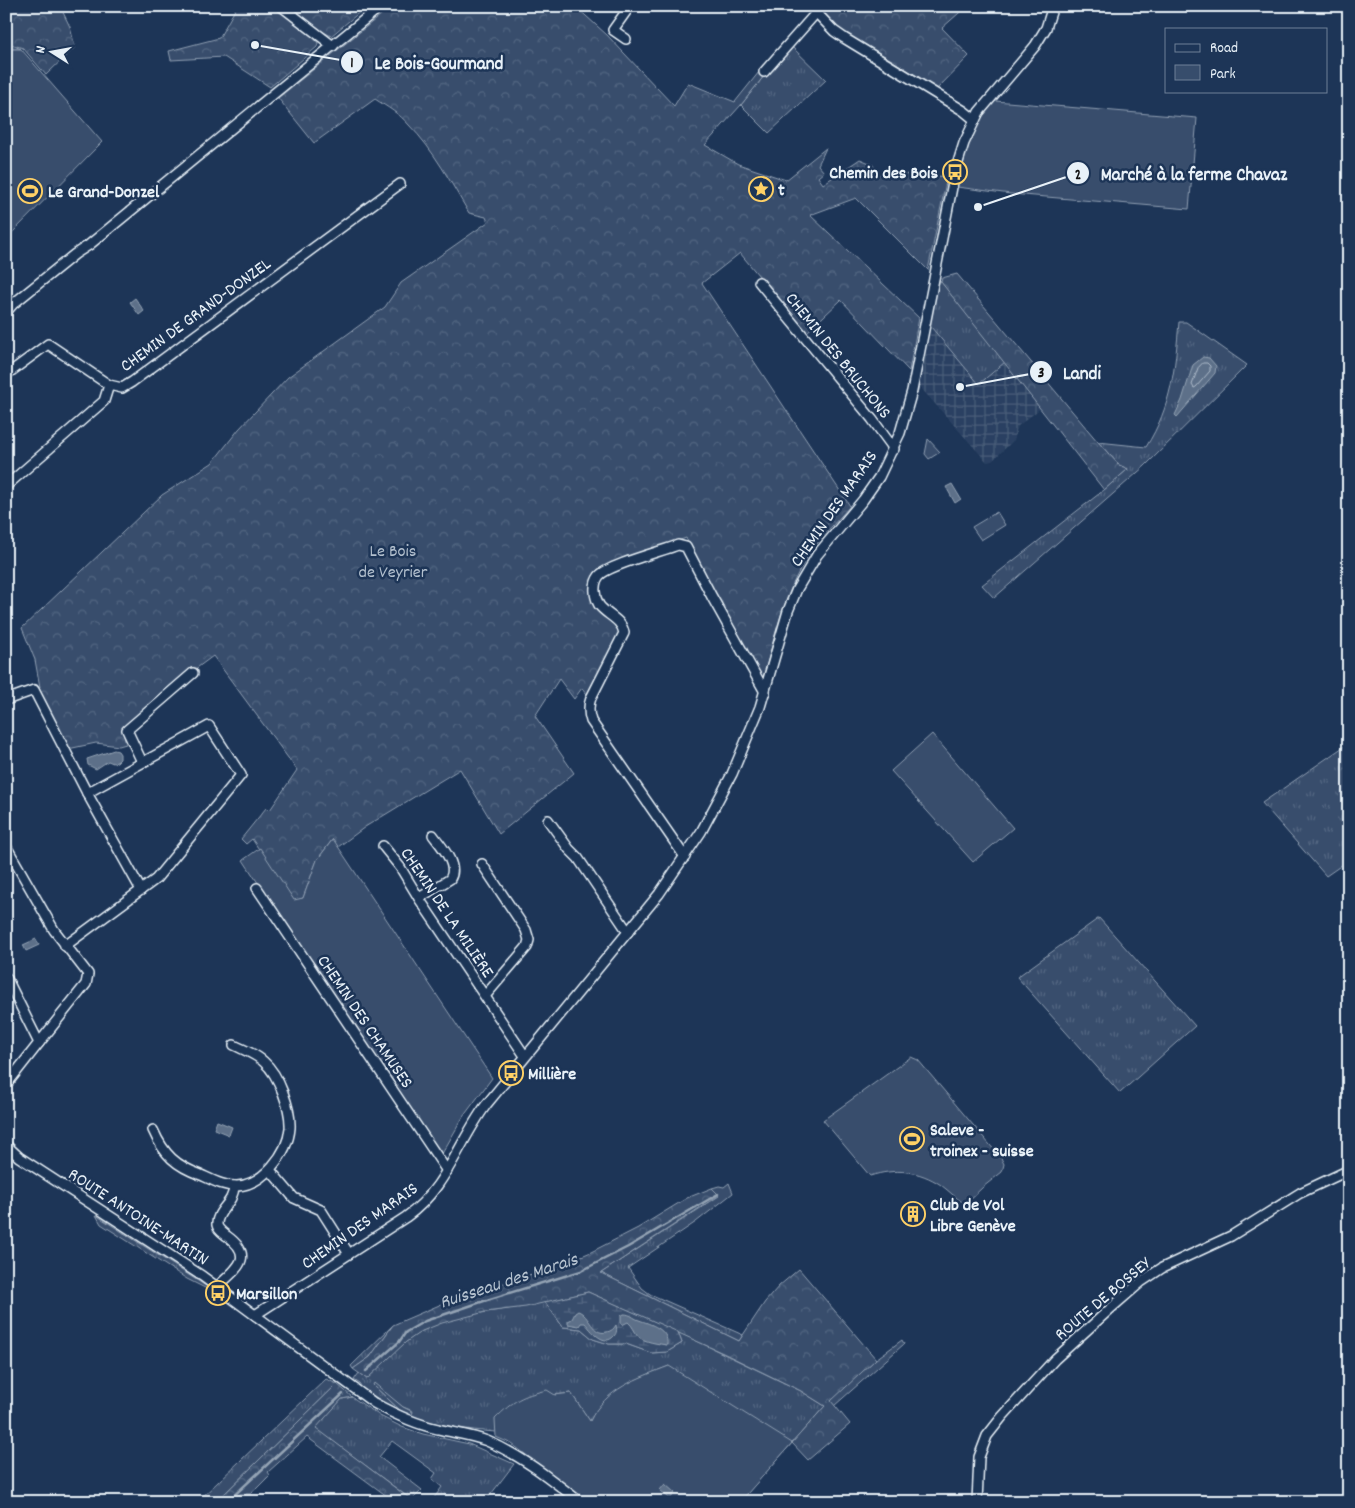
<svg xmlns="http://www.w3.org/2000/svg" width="1355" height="1508" font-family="Dekko,sans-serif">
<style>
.industrial{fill:url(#industrial-grid)}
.grass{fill:url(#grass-tufts);stroke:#909fb2}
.forest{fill:url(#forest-crowns);stroke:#909fb2}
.wetland{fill:url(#wetland-marsh);stroke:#909fb2}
.green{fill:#374d6c;stroke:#909fb2}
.water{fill:#5d7089;stroke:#95a4b5}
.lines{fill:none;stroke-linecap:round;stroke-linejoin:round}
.shore{stroke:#b0bdcc;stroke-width:1}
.stream{stroke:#95a4b5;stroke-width:2.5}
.minor-casing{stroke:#e8f1f8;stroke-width:12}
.minor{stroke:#1d3557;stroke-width:9}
.labels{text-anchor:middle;stroke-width:5;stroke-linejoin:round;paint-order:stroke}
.poi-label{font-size:18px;font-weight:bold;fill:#e8f1f8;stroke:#1d3557;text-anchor:start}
.street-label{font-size:18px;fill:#e8f1f8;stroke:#1d3557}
.park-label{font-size:18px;fill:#b3c0ce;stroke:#1d3557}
.water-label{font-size:19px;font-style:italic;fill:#b7c4d1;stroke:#1d3557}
.leader{fill:none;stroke:#e8f1f8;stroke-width:2}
.callout-dot{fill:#e8f1f8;stroke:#1d3557;stroke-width:2}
.mark-label{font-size:15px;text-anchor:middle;font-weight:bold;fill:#111}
.callout-label{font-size:19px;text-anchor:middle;font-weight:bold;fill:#e8f1f8;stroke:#1d3557;stroke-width:5;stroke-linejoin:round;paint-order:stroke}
</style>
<defs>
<pattern id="industrial-grid" width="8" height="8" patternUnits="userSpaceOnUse" patternTransform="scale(1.25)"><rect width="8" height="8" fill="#2a4162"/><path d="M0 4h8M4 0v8" fill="none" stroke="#495d79"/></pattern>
<pattern id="grass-tufts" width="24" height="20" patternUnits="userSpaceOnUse" patternTransform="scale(1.25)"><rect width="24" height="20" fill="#374d6c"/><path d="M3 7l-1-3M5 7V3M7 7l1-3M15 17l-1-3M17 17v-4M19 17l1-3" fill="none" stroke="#546782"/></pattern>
<pattern id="forest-crowns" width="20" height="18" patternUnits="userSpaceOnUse" patternTransform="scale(1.25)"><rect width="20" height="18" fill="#374d6c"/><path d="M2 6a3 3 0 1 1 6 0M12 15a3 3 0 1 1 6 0" fill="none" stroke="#546782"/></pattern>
<pattern id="wetland-marsh" width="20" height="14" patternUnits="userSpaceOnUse" patternTransform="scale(1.25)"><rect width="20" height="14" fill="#374d6c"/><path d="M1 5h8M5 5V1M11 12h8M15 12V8" fill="none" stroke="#546782"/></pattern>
</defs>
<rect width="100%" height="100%" fill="#1d3557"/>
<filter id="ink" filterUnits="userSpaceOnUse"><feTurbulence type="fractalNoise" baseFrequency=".02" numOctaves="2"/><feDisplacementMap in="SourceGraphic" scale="10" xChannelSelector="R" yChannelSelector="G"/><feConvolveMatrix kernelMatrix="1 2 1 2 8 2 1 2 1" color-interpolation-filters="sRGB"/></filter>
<g filter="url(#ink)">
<polygon class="industrial" points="931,327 979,383 1005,362 1041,408 1018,426 1014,440 992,461 987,462 919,386"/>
<g class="grass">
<polygon points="791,46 826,80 769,133 741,105 764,76"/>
<polygon points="939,279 1005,362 979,384 931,327 930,318"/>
<path d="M1179 322H1186L1247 365 1145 466 994 598 982 585 1104 490 1128 469 1119 465 1098 442 1146 447C1172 406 1175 368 1179 322Z"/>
<polygon points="1349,743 1349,860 1326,876 1262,803"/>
<polygon points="1099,918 1195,1026 1120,1093 1017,977"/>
<polygon points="729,1183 733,1193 696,1222 628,1268 642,1288 650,1294 743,1335 739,1341 601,1273 719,1196 712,1188 719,1186 724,1187"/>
<polygon points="96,1215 212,1290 211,1291 187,1279 101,1224"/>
<path d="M545 1302 563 1327 581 1329 593 1339 609 1344H626L651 1353 667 1352 682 1343 678 1332 801 1391 825 1406 744 1497 749 1502H731L669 1366C639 1378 605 1390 590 1421L571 1393 554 1395 497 1428 496 1432C467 1430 440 1426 411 1416L413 1411 403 1407 373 1385 401 1411 388 1405 360 1387V1384L354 1380 359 1373 367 1379C384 1363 401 1343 422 1331 460 1311 505 1312 545 1302Z"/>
<polygon points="393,1325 370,1357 353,1369 351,1366"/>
<polygon points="902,1340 904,1344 834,1406 830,1401 876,1359"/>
<polygon points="326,1379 337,1384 216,1502 197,1502"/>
<polygon points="352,1397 380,1416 402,1427 423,1434 469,1444 514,1464 485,1502 431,1502 442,1487 432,1479 436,1473 392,1441 379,1457 422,1490 412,1500 315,1428 342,1399"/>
</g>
<g class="forest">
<polygon points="6,6 60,6 70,27 75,47 46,75 23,48 10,44 21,49 6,49"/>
<polygon points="237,6 273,6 315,39 318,43 317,47 270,87 224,57 171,60 169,51 219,38"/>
<polygon points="289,6 367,6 331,36 322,31"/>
<path d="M392 6H575L607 35 674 106 688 83 735 102 759 72 764 76 741 105 705 145 738 164 786 180 826 148 818 165 824 172 818 177 823 184 860 159 872 164 880 175 920 174 947 177 928 270 856 198 810 215 919 318 909 371 841 300 806 333 740 253 702 283 850 506C836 522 820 538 808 556 784 593 775 636 763 678L756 672 714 596 686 538 598 569C588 578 590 598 597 609 601 616 612 622 618 627L619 635 587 694 582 688 574 699 559 679 535 716 574 773 499 834 460 769 365 827 338 847 332 840 317 860 303 898 294 901 252 839 246 844 241 839 266 808 270 810 297 770 213 656 167 690 122 729 126 744 119 746 96 743 68 749 37 689 40 687 35 660 22 628 162 495 212 463 239 429 288 377 385 307 401 283 488 222 486 217 469 213C451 183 434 150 409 125 400 114 387 107 375 99L314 143 278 98Z"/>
<polygon points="816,6 967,6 942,28 969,56 937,89 890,59 847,35 834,25"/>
<polygon points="957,274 1098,442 1119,465 1128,469 1104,490 941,282 942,278"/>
<polygon points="712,1188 719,1195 601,1273 739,1341 765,1302 779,1286 799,1269 876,1359 831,1401 850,1424 808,1460 792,1443 825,1406 801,1391 723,1353 588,1292 526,1307 485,1312 442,1323 422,1331 406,1342 367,1379 353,1369 370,1357 393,1325 451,1300 560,1265 591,1252 638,1228 687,1198"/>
<polygon points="374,1383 403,1407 413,1412 411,1416 401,1411 373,1385"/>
<polygon points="337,1384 352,1397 342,1399 316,1428 414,1502 395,1502 307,1437 268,1472 270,1475 251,1494 240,1494 232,1502 216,1502"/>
</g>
<polygon class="wetland" points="588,1292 678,1332 682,1343 667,1352 651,1353 626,1344 609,1344 593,1339 581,1329 563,1327 545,1302"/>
<g class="green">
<polygon points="6,49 21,49 102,142 6,239"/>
<path d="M995 101 1197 118 1189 209 1011 194 957 187C964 155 972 125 995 101Z"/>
<polygon points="928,439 940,452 929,459 925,454"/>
<polygon points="997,512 1005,525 981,540 972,527"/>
<polygon points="932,734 1013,828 973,862 891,771"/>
<polygon points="333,839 492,1078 463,1117 439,1159 243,860 260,848 294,900 303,898 317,860"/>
<path d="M911 1057 918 1060 1001 1158 1004 1164 1002 1172 983 1187 965 1204C957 1199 949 1191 941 1185 919 1170 895 1168 870 1176L823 1120Z"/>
<path d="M669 1366 792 1443 740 1502H587L512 1444 496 1437 495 1419C514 1400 521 1396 547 1390L555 1395 571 1393 590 1421C605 1389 638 1378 669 1366Z"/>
</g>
<g class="water">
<polygon points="135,298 144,311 139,315 130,302"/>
<polygon points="1203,357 1209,358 1216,366 1215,373 1177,417 1175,415 1182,400 1193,365"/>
<polygon points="952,484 961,499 955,503 946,487"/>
<polygon points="114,750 118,751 120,754 120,759 117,762 113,763 108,761 96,769 88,765 87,759"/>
<polygon points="36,939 39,945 26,951 23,945"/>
<polygon points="217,1121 232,1127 229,1135 214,1129"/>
<path d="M578 1311C590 1315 592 1336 607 1332 611 1331 614 1329 616 1325 617 1329 617 1333 614 1336 604 1348 591 1330 585 1323H581L579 1326 568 1324V1321L572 1319 575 1313Z"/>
<path d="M624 1314C631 1314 633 1318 639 1320 650 1324 669 1329 667 1345 660 1344 643 1342 638 1336 634 1331 633 1326 628 1322L622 1325 621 1324V1316Z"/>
<polygon points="665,1484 675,1493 670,1499 660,1490"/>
</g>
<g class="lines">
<polygon class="shore" points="1203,363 1207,363 1210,366 1210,371 1196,387 1194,388 1192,385 1198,368"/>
<g class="stream">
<polyline points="366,1371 399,1342 406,1332 425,1321 490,1299 581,1271 628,1247 718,1194"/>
<polyline points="227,1502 343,1394"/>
</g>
<defs>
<g id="minor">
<polyline points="281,6 333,46"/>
<polyline points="810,6 834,31 844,38 964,111 975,120"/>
<polyline points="626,39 613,30 630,6"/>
<polyline points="764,72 816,13"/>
<polyline points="759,282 872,419 894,449"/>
<polyline points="6,312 13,304 75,254 89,245 381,6"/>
<polyline points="6,375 48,344 109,385 122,388 132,382 400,184"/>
<polyline points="6,486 104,401 109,385"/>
<polyline points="6,700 34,690 87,793 141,890"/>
<polyline points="142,762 127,730 193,673"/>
<polyline points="548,820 569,849 578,858 628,932"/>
<polyline points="6,846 54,930 88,974 86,984 39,1043"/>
<polyline points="383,846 400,867 420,900 525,1056"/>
<path d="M685 857 591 721C588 712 588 706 591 698L624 633C622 619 606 615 599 605 594 596 593 584 599 576 608 565 663 551 678 545L686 547 712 597 765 692"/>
<polyline points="482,864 526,930 529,940 527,947 485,996"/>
<polyline points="257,888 447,1171"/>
<path d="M419 898 450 879C459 865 441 846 433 835"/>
<polyline points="65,946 156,879 241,775 209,726 87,793"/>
<polyline points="6,977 39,1043 6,1085"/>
<path d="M153 1130C164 1155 176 1166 201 1175 212 1180 225 1187 237 1186 263 1185 288 1153 290 1128 291 1109 279 1075 264 1062 256 1054 244 1050 234 1045"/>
<path d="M6 1145 19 1157 202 1276 374 1403C394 1414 415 1424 438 1429 454 1433 471 1435 487 1441 521 1455 551 1479 580 1502"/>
<polyline points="270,1170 294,1198 321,1210 349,1254"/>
<path d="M217 1287C236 1269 256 1257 227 1236 223 1233 218 1230 217 1225 216 1214 227 1206 231 1198 233 1194 234 1190 234 1186"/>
<path d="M255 1315 406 1217C446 1189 458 1143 486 1105L659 894 701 832 732 774 760 707 788 611 797 589 817 555 863 500 879 477 900 433 912 391 955 172 964 143 979 112 1035 46 1046 28 1053 6"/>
<polyline points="977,1502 979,1457 987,1436 1002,1417 1055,1359 1110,1309 1141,1282 1162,1268 1231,1236 1300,1193 1349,1170"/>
</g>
</defs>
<use href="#minor" class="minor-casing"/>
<use href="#minor" class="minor"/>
</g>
</g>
<defs>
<symbol id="bus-ring" viewBox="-11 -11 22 22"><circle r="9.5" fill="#1d3557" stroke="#ffd166" stroke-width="1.5"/><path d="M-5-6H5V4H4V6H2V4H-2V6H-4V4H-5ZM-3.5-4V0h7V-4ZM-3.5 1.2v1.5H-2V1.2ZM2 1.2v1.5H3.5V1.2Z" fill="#ffd166"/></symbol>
<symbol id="sight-ring" viewBox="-11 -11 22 22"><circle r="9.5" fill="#1d3557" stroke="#ffd166" stroke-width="1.5"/><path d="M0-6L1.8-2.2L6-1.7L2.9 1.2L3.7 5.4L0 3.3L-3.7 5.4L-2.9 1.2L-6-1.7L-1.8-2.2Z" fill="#ffd166"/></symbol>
<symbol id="stadium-ring" viewBox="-11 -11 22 22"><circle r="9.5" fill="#1d3557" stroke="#ffd166" stroke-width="1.5"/><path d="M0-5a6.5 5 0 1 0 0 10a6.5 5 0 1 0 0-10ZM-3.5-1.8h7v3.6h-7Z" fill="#ffd166"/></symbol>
<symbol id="building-ring" viewBox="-11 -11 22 22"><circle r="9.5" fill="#1d3557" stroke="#ffd166" stroke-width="1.5"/><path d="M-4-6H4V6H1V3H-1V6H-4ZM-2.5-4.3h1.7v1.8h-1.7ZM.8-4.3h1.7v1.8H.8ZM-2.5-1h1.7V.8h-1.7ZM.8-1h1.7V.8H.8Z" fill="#ffd166"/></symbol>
</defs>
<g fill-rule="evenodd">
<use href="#bus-ring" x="941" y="158" width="28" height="28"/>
<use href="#sight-ring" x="747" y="175" width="28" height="28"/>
<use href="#stadium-ring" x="16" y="177" width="28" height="28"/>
<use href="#bus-ring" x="497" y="1059" width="28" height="28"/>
<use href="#stadium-ring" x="898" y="1125" width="28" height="28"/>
<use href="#building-ring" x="899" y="1200" width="28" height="28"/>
<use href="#bus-ring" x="204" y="1279" width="28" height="28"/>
</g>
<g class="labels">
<g class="poi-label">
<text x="938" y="178" text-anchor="end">Chemin des Bois</text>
<text x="778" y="195">t</text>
<text x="48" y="197">Le Grand-Donzel</text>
<text x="528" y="1079">Millière</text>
<text x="930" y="1135">Saleve -<tspan x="930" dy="21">troinex - suisse</tspan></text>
<text x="930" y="1210">Club de Vol<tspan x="930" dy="21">Libre Genève</tspan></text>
<text x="236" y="1299">Marsillon</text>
</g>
<g class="street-label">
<text transform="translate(195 314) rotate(-36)" y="6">CHEMIN DE GRAND-DONZEL</text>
<text transform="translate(839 355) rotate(51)" y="6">CHEMIN DES BRUCHONS</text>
<text transform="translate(833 508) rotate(-55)" y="6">CHEMIN DES MARAIS</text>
<text transform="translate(448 912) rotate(56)" y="6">CHEMIN DE LA MILIÈRE</text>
<text transform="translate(366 1021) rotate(56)" y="6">CHEMIN DES CHAMUSES</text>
<text transform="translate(139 1216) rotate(33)" y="6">ROUTE ANTOINE-MARTIN</text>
<text transform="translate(359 1225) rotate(-35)" y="6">CHEMIN DES MARAIS</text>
<text transform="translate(1102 1298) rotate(-40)" y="6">ROUTE DE BOSSEY</text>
</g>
<g class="park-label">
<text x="393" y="556">Le Bois<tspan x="393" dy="21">de Veyrier</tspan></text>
</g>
<g class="water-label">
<text transform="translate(508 1279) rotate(-18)" y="7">Ruisseau des Marais</text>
</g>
</g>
<path class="leader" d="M255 45L352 62M978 207L1078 173M960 387L1041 372"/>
<g class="callout-dot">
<circle cx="255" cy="45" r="5"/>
<circle cx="978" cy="207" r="5"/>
<circle cx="960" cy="387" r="5"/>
<circle cx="352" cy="62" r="12"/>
<circle cx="1078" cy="173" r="12"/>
<circle cx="1041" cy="372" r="12"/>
</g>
<g class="mark-label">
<text x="352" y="67">1</text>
<text x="1078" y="179">2</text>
<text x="1041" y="377">3</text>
</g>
<g class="callout-label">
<text x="439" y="69">Le Bois-Gourmand</text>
<text x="1194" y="180">Marché à la ferme Chavaz</text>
<text x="1082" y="379">Landi</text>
</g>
<rect width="1355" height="1508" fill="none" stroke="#1d3557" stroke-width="25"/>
<rect x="12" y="12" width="1330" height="1483" fill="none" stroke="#e8f1f8" stroke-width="2" filter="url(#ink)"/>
<rect x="1165" y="28" width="162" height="65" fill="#1d3557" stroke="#6e8097"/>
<rect x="1175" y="44" width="25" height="8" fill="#1d3557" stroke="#6e8097"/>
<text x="1210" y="52" font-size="15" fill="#e8f1f8">Road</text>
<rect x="1175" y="65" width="25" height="15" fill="#374d6c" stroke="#6e8097"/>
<text x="1210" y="78" font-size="15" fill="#e8f1f8">Park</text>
<g transform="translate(52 52) rotate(281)" stroke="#1d3557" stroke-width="4" paint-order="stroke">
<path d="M0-4L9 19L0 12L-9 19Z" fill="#e8f1f8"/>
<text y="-8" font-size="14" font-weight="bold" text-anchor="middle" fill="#e8f1f8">N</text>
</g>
</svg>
